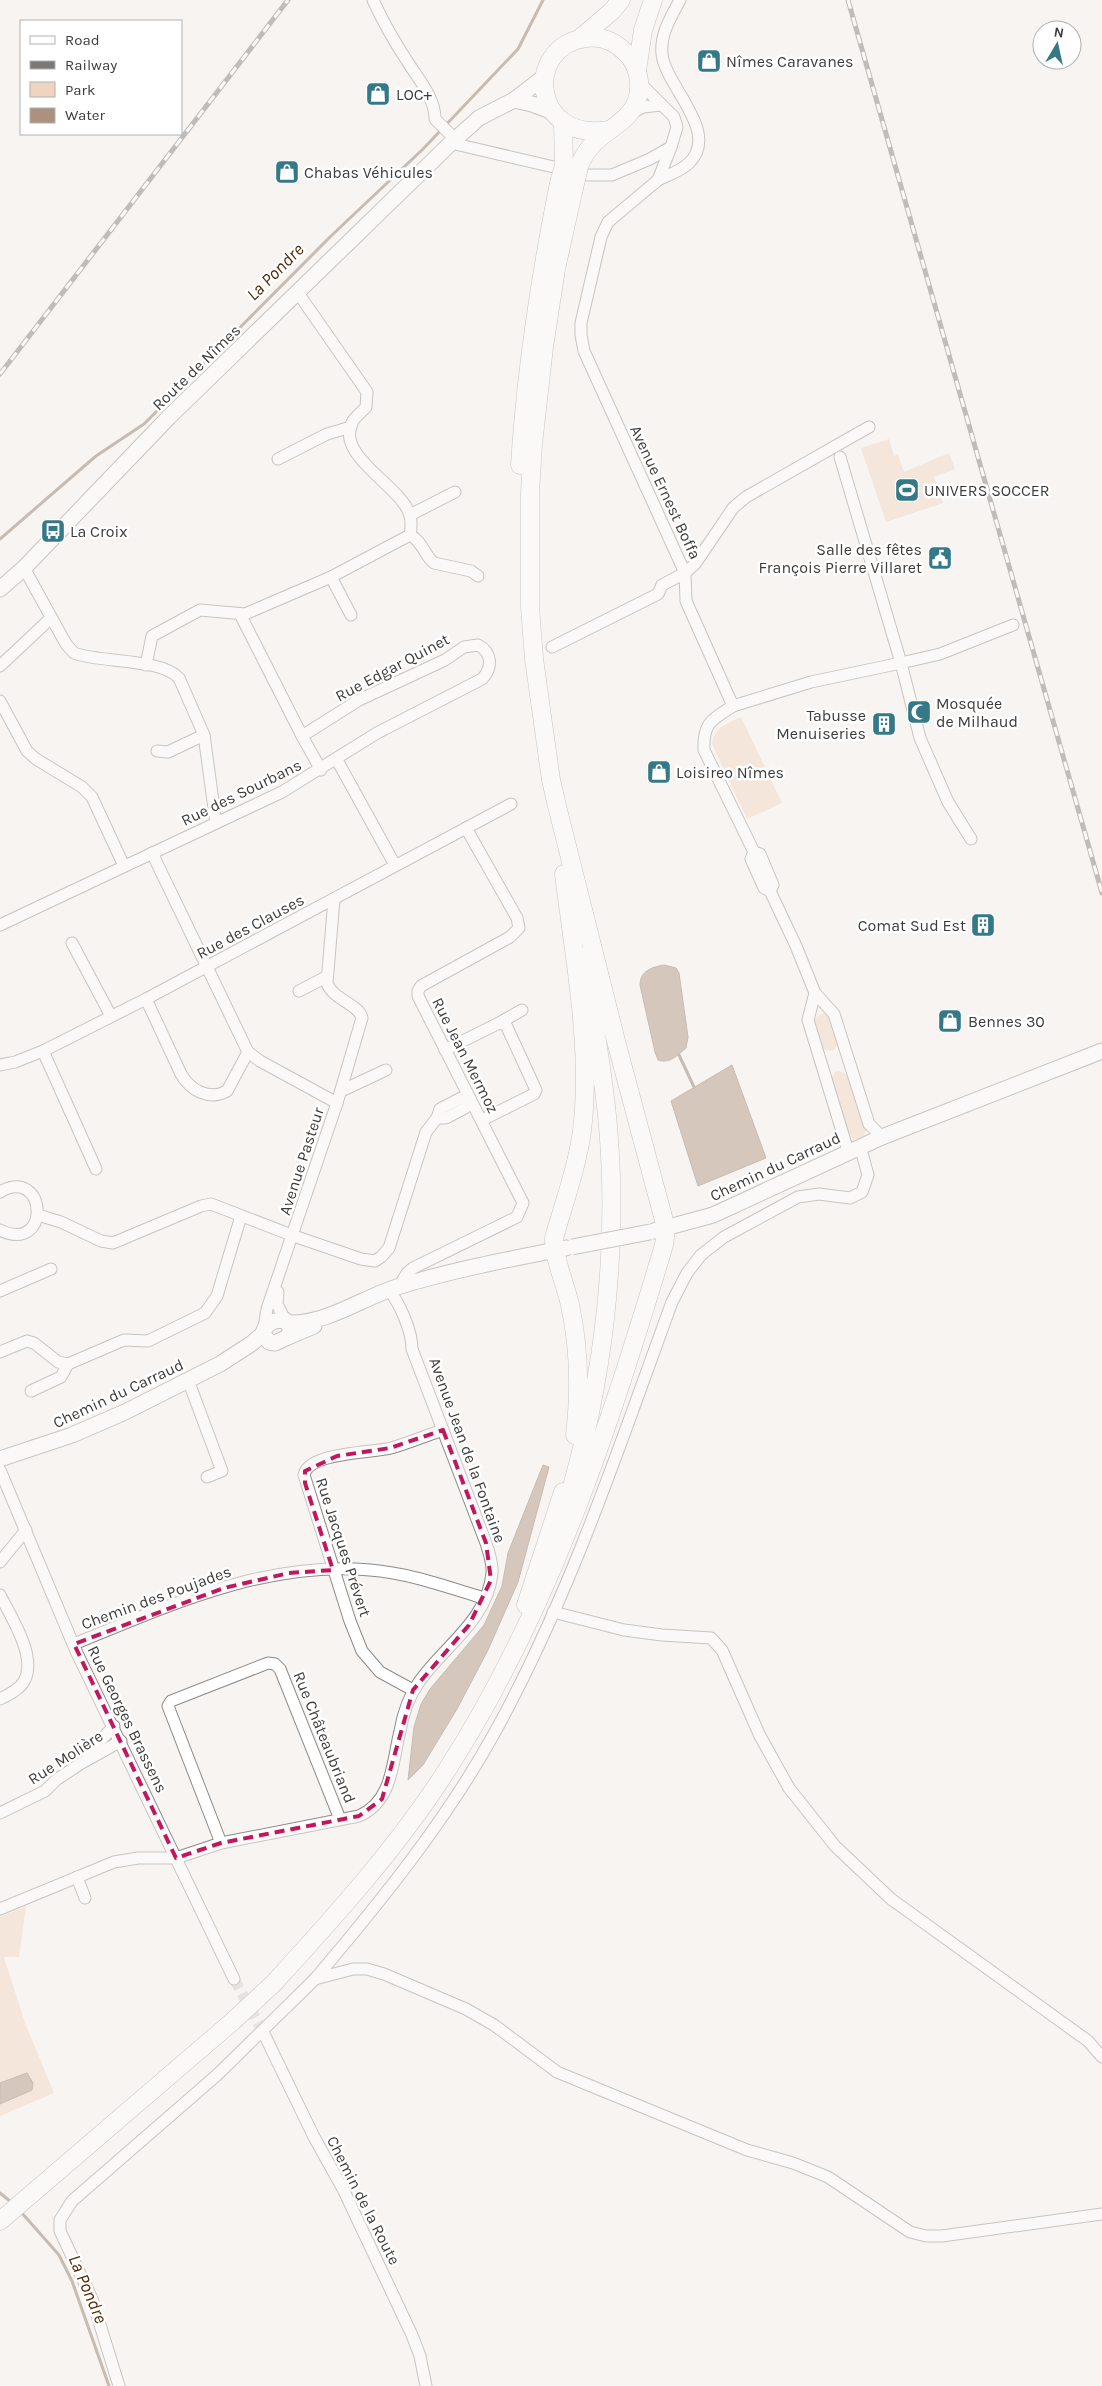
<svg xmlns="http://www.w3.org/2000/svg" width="1102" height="2386" font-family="Karla,sans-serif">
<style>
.green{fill:#f0d4c0}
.water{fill:#ad917c;stroke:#8b7868}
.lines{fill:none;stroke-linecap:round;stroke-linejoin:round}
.stream{stroke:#8b7868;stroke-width:3}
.street-tunnel{stroke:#d2cfcd;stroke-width:11;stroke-dasharray:11 5.5;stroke-linecap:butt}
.street-casing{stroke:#8d8b89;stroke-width:13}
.secondary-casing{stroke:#8d8b89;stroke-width:17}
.primary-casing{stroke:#8d8b89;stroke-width:19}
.street{stroke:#fff;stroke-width:11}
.secondary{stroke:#fff;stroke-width:15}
.primary{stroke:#fff;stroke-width:18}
.rail-casing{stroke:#7a7977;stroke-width:5}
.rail{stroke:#fff;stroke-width:3;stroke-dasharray:9;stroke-linecap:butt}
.secondary-bridge-casing{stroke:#8d8b89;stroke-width:17;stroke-linecap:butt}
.primary-bridge-casing{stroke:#8d8b89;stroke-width:19;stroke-linecap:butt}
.secondary-bridge{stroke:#fff;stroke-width:15}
.primary-bridge{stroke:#fff;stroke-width:18}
.marked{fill:none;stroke:#c2185b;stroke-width:4;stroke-dasharray:10 6;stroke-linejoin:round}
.labels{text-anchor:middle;stroke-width:5;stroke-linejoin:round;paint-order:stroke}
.poi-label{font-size:16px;fill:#3d3c3b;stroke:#fff;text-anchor:start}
.street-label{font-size:16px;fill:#3d3c3b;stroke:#fff}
.water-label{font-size:18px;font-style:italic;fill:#502904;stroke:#fff}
</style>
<rect width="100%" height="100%" fill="#f7f4f1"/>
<g class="green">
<polygon points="889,439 894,456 898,455 904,472 949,453 955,469 934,477 943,503 886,522 861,448"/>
<path d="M741 717 782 803 747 819 712 744C713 728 728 723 741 717Z"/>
<polygon points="824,1013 830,1016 839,1044 833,1051 822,1049 814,1024 816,1017"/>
<polygon points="839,1071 849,1075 867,1129 864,1135 857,1140 849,1136 831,1079 835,1072"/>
<polygon points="26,1906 19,1957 4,1957 25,2023 54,2093 0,2116 0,1917"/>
</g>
<g class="water">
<path d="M664 965 676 968 679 973 688 1037 686 1048C677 1056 669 1064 658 1060L655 1052 640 985C640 971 652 967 664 965Z"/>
<polygon points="732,1065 766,1158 698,1186 671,1101"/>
<polygon points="543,1465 549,1467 518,1582 488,1650 457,1709 423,1765 408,1780 414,1727 421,1704 430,1689 484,1625 502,1586 508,1553"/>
<polygon points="27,2073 33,2083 32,2090 0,2104 0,2083"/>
</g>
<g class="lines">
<g class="stream">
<polyline points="0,539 96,456 144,424 331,236 423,149 518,49 543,0"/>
<polyline points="679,1055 694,1087"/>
<polyline points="0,2193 11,2202"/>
<polyline points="21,2212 59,2255 72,2281 109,2386"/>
</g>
<polyline class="street-tunnel" points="234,1979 263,2032"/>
<defs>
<g id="street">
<path d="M373 0C383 22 394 41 407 61 418 79 435 97 435 119L455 139"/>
<polyline points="630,114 643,107 661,105"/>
<polyline points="451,143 588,175 612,175 650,159 671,147 677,127 674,117 640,83"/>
<path d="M671 147 658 180 608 222 601 237 581 323V335L584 351 685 573 686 601 733 706C711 720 703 723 704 750L754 852 760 854 773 885 770 891"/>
<path d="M658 180C668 175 681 171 689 163 721 132 665 86 662 54 660 34 671 17 680 0"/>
<polyline points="278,459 327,434 351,427"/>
<polyline points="410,515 455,492"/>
<path d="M410 535C423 542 424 555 434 563L471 571 478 576"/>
<path d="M24 568 66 644 74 653C100 663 161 658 179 678L204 735 216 823"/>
<polyline points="331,577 351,615"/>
<polyline points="240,614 302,736"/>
<polyline points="552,647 658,594 662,585 685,573 695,564 733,508 746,497 869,427"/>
<path d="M146 665 152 636 200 610 245 614 331 577 410 535C411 529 412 522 410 516 403 486 333 456 353 421 356 416 362 412 366 407L367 392 298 293"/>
<polyline points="0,666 51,618"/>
<polyline points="0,701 27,751 36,759 82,787 92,797 124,866"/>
<polyline points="733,706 811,682 901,663 840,457"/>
<polyline points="157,751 168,752 204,735"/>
<polyline points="337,760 395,865"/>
<polyline points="971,839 948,802 920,738 901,663 940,654 1013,625"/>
<polyline points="754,852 751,859 764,888 770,891 796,946 815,993 834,1014 869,1124 882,1137"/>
<polyline points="152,853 248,1052 260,1061 337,1103 267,1309 264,1328"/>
<path d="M334 899 327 983C333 1000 359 1004 362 1018L337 1103"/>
<path d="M0 925 282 792 377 733 482 679C493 668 492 652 478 645L464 647 445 660 359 700 302 736 321 770"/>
<polyline points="72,943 111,1016"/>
<polyline points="299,991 326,977"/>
<polyline points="815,993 808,1020 848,1151"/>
<path d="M146 999 181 1074C190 1090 209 1101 227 1091L248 1052"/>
<polyline points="499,1023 522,1010"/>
<polyline points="445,1050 499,1023 506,1025 536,1090 534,1094 482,1120"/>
<polyline points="43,1051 96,1169"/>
<polyline points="0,1065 15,1062 43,1051 146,999 511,804"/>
<polyline points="341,1091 386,1070"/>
<polyline points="437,1118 446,1118 465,1108 468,1100"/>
<path d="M0 1192C47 1165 52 1255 0 1230"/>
<polyline points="38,1215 61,1222 101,1241 113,1243 201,1206 211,1204 294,1236 361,1259 375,1261 381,1257 389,1248 426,1132 437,1118 440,1109 461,1098 470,1099"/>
<polyline points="399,1287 407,1273 413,1268 517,1217 523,1203 418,996 418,991 421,986 510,937 519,928 517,918 466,828"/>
<polyline points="0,1291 51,1269"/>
<polyline points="278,1292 277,1304 285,1320"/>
<polyline points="0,1352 27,1341 34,1343 58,1362 68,1364 124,1340 148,1341 205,1313 217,1296 241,1216"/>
<polyline points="188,1380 222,1471 207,1477"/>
<polyline points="31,1391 61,1377 68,1364"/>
<polyline points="0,1470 76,1651 234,1979"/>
<polyline points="0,1562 26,1530"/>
<path d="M0 1595C11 1617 39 1659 23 1683 17 1691 8 1695 0 1699"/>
<polyline points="553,1612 624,1630 662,1635 711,1638 722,1650 760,1736 789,1788 835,1846 891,1899 1088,2041 1102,2057"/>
<path d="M74 1644C167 1606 267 1560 370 1570 409 1573 447 1587 484 1598"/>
<path d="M413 1690 380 1672 362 1651 350 1621 304 1475C309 1452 372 1453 391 1448 408 1443 425 1436 443 1430"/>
<polyline points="88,1754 114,1726"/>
<polyline points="0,1813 45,1791 56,1780 80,1764 121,1741"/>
<polyline points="221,1843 168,1706 171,1701 268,1663 275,1664 280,1669 340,1819"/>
<polyline points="77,1877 85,1898"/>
<path d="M0 1909 114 1862 138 1858H176L221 1843 359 1816C393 1801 392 1763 400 1731 403 1714 409 1696 419 1682 443 1647 488 1620 492 1573 493 1563 489 1553 486 1543L412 1349C412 1331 400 1304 389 1290"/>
<path d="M315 1979C381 1901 446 1821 495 1732 570 1596 619 1447 672 1302L687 1273 701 1255 724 1237 798 1197 819 1194 850 1198 862 1192 868 1175 860 1146"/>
<polyline points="263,2032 314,2137 343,2189 412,2335 420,2356 426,2386"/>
<polyline points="119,2386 92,2299 60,2231 60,2220 72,2201 217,2075 315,1979 353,1969 367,1969 384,1974 466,2009 494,2025 557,2072 747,2150 793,2163 828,2177 910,2232 926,2236 942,2236 1102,2214"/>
</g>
<g id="secondary">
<polyline points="514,100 532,104 553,112"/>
<polyline points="0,589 24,568 169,417 451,143 479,118 514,100 544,77"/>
<polyline points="654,1231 713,1215 882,1137 1102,1051"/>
<path d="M285 1320 291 1328 288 1337 275 1343 269 1342 263 1334C265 1323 274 1320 285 1320Z"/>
<path d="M289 1323C327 1324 362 1298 397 1287 452 1270 510 1259 566 1248"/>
<polyline points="288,1337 314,1326"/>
<polyline points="0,1459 72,1435 125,1412 220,1364 251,1344 263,1334"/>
</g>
<g id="primary">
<polyline points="579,39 612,11 621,0"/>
<polyline points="637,71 643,30 653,0"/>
<polyline points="563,123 564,165"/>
<path d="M579 167C591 131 627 129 637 100 642 84 638 65 627 54 616 42 602 36 586 38 523 46 532 143 608 130"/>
<path d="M520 465C526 370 540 277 559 183"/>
<path d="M564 874C574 958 592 1046 582 1131 577 1167 564 1203 554 1238 554 1260 565 1282 570 1305 579 1346 580 1392 575 1435"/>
<path d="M566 1507C603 1385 619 1253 608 1126 603 1069 592 1013 584 957"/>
<polyline points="526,1605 563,1492"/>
<path d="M274 1983C335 1916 396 1849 445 1773 550 1611 609 1428 664 1245L666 1228 617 1045 557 806 551 780 534 659 530 607V493L533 444 544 347 556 269 574 188"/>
<polyline points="0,2221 233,2021"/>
</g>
</defs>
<use href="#street" class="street-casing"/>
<use href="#secondary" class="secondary-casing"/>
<use href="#primary" class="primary-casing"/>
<use href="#street" class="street"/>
<use href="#secondary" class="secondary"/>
<use href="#primary" class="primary"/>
<defs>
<g id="rail">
<polyline points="848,0 1102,893"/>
<polyline points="0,374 288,0"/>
</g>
</defs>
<use href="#rail" class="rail-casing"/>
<use href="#rail" class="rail"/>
<defs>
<polyline id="secondary-bridge" points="572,1247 650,1232"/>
<g id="primary-bridge">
<polyline points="559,183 564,165"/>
<polyline points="574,188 579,167"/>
<polyline points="233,2021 274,1983"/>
</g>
</defs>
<use href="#secondary-bridge" class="secondary-bridge-casing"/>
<use href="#primary-bridge" class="primary-bridge-casing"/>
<use href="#secondary-bridge" class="secondary-bridge"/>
<use href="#primary-bridge" class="primary-bridge"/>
</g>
<path d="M0 0H1102V2386H0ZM443 1430 486 1543 491 1580 469 1625 413 1690 382 1799 359 1816 221 1843 176 1858 74 1644 224 1588 289 1573 333 1570 305 1483V1471L337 1456 390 1448Z" fill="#f7f4f1" fill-opacity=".55" fill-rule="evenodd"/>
<path class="marked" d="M443 1430 486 1543 491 1580 469 1625 413 1690 382 1799 359 1816 221 1843 176 1858 74 1644 224 1588 289 1573 333 1570 305 1483V1471L337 1456 390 1448Z"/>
<defs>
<symbol id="shop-square" viewBox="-11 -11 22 22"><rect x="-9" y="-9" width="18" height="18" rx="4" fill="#357989" stroke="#fff"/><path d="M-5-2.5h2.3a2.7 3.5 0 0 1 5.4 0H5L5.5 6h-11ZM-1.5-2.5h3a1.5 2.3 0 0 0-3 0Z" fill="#fff"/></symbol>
<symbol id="stadium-square" viewBox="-11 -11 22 22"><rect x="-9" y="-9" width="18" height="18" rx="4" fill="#357989" stroke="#fff"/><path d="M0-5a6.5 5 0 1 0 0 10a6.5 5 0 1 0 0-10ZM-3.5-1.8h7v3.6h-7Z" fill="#fff"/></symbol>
<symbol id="bus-square" viewBox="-11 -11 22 22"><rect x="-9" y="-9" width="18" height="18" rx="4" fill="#357989" stroke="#fff"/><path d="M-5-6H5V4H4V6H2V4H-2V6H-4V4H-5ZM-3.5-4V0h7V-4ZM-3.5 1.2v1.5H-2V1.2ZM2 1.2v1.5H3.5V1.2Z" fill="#fff"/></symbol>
<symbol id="civic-square" viewBox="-11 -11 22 22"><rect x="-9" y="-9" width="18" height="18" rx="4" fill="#357989" stroke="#fff"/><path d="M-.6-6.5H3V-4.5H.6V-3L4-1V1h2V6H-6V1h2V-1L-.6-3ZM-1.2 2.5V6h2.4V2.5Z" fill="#fff"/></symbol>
<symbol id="mosque-square" viewBox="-11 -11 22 22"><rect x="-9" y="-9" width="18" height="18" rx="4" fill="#357989" stroke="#fff"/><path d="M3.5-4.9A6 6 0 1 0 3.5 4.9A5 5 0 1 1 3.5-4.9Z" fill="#fff"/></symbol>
<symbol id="building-square" viewBox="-11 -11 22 22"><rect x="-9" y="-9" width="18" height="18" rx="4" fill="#357989" stroke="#fff"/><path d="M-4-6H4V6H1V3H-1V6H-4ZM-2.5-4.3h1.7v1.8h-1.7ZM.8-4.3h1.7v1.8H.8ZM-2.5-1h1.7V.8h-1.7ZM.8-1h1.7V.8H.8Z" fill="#fff"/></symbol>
</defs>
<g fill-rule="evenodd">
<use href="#shop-square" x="695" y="47" width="28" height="28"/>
<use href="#shop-square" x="364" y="80" width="28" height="28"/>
<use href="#shop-square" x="273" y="158" width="28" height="28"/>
<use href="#stadium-square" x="893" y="476" width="28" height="28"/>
<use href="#bus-square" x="39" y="517" width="28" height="28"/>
<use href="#civic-square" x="926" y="544" width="28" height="28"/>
<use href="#mosque-square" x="905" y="698" width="28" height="28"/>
<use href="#building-square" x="870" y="710" width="28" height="28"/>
<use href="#shop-square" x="645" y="758" width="28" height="28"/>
<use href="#building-square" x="969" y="911" width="28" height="28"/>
<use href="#shop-square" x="936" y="1007" width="28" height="28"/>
</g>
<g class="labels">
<g class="poi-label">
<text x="726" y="67">Nîmes Caravanes</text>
<text x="396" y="100">LOC+</text>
<text x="304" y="178">Chabas Véhicules</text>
<text x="924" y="496">UNIVERS SOCCER</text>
<text x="70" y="537">La Croix</text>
<text x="922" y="555" text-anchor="end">Salle des fêtes<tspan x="922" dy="18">François Pierre Villaret</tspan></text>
<text x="936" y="709">Mosquée<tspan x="936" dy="18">de Milhaud</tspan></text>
<text x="866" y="721" text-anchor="end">Tabusse<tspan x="866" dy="18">Menuiseries</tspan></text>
<text x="676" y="778">Loisireo Nîmes</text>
<text x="966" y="931" text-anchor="end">Comat Sud Est</text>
<text x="968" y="1027">Bennes 30</text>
</g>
<g class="street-label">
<text transform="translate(196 367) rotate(-44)" y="6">Route de Nîmes</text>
<text transform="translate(666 492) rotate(65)" y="6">Avenue Ernest Boffa</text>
<text transform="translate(392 667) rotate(-28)" y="6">Rue Edgar Quinet</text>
<text transform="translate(241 792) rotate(-26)" y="6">Rue des Sourbans</text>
<text transform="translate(250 926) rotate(-28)" y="6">Rue des Clauses</text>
<text transform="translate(466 1055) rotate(63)" y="6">Rue Jean Mermoz</text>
<text transform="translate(301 1161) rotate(-72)" y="6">Avenue Pasteur</text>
<text transform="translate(775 1166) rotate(-25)" y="6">Chemin du Carraud</text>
<text transform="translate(118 1393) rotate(-25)" y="6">Chemin du Carraud</text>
<text transform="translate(468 1450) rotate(70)" y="6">Avenue Jean de la Fontaine</text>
<text transform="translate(344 1547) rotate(72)" y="6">Rue Jacques Prévert</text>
<text transform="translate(156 1597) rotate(-20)" y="6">Chemin des Poujades</text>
<text transform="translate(128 1719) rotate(64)" y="6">Rue Georges Brassens</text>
<text transform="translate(325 1737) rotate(68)" y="6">Rue Châteaubriand</text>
<text transform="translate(65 1757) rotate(-33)" y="6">Rue Molière</text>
<text transform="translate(364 2200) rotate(63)" y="6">Chemin de la Route</text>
</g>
<g class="water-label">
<text transform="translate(275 272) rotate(-45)" y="6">La Pondre</text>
<text transform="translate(88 2289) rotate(67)" y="6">La Pondre</text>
</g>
</g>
<rect x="20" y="20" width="162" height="115" fill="#ffffff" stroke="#b1b1b1"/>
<rect x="30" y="36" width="25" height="8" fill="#ffffff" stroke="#b1b1b1"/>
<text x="65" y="45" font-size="15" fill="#3d3c3b">Road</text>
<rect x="30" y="61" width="25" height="8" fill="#7a7977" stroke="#b1b1b1"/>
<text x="65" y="70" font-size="15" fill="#3d3c3b">Railway</text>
<rect x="30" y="82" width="25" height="15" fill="#f0d4c0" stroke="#b1b1b1"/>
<text x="65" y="95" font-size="15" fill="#3d3c3b">Park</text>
<rect x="30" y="108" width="25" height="15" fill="#ad917c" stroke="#b1b1b1"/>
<text x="65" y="120" font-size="15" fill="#3d3c3b">Water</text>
<g transform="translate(1057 45) rotate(9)"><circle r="24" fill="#ffffff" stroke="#b1b1b1"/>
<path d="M0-4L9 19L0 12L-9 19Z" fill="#357989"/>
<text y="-8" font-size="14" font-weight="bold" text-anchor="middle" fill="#3d3c3b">N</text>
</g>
</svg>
